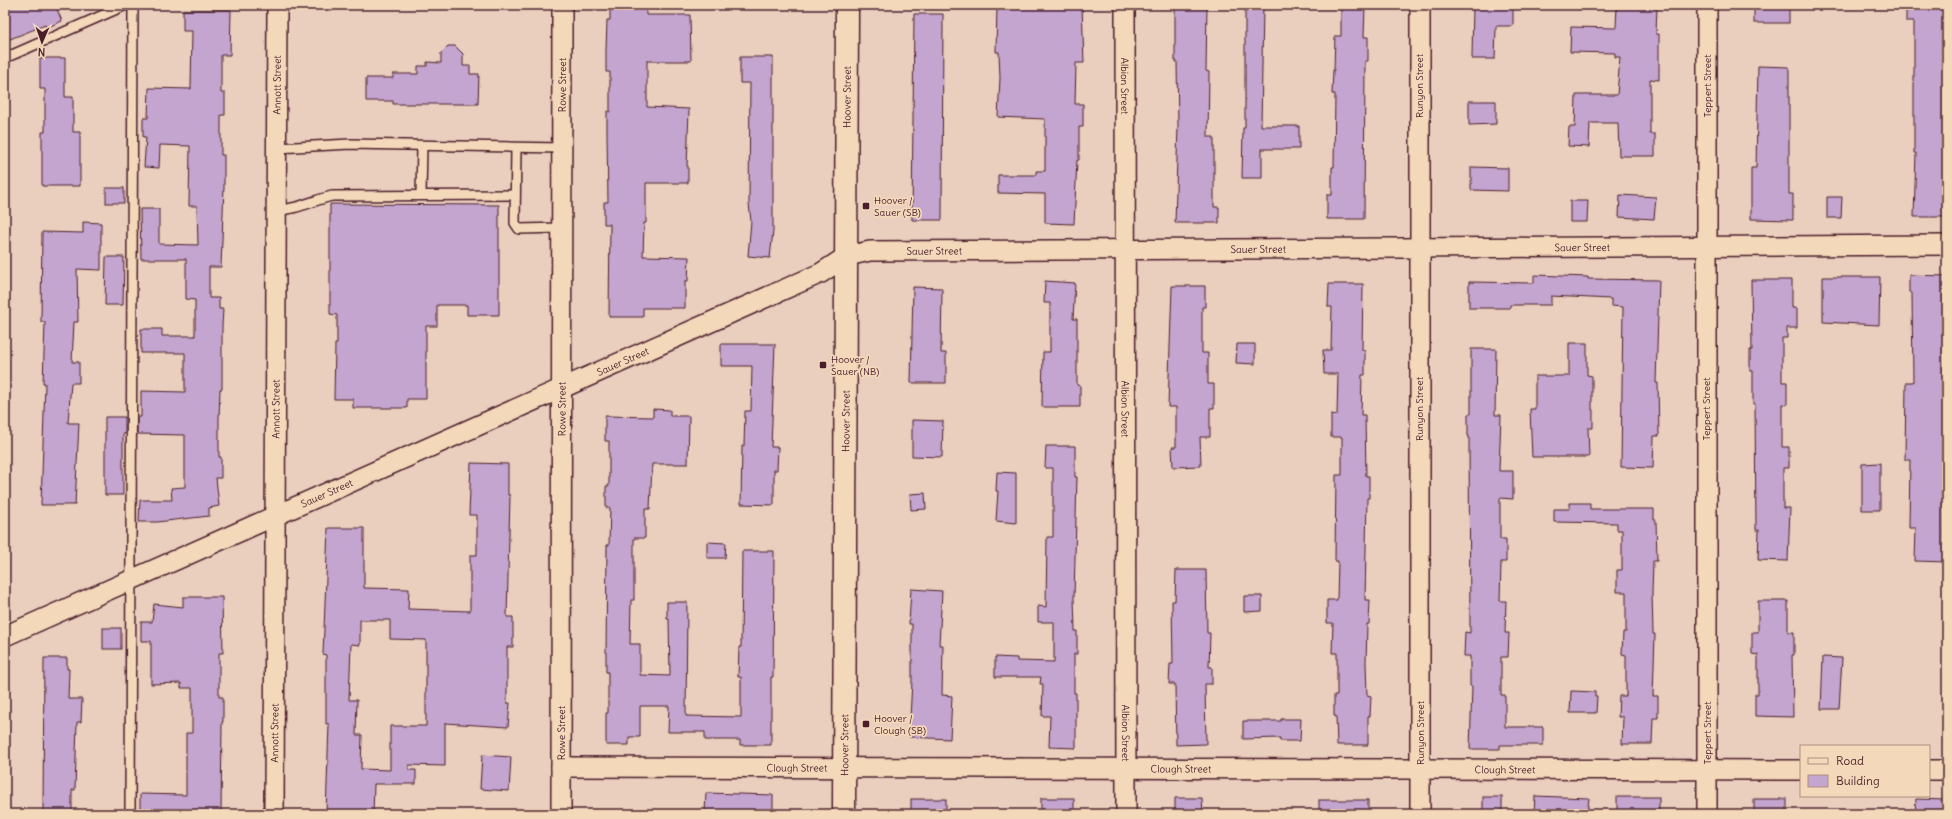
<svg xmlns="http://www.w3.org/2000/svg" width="1952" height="819" font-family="Delius,sans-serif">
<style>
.building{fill:#c4a5d0;stroke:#4a1f2b;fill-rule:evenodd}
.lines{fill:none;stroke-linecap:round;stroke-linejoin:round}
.service-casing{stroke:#4a1f2b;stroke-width:12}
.minor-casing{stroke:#4a1f2b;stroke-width:22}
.primary-casing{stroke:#4a1f2b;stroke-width:25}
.service{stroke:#f4d8ba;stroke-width:9}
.minor{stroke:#f4d8ba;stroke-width:19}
.primary{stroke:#f4d8ba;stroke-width:22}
.poi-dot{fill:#4a1f2b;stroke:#f4d8ba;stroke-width:1.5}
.labels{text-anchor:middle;stroke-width:3.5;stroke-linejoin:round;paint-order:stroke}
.street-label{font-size:10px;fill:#4a1f2b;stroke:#f4d8ba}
.poi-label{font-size:10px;fill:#4a1f2b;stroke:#f4d8ba;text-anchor:start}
</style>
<rect width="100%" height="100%" fill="#eacebe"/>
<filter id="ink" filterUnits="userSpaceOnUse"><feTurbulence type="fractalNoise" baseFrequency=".025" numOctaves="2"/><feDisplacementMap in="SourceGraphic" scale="8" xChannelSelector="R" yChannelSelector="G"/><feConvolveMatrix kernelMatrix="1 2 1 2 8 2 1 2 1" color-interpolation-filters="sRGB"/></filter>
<g filter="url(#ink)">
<g class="building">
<polygon points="5,5 55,5 62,21 46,28 45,25 5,41"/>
<polygon points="610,5 646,5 646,15 690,15 691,61 647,61 647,107 689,109 687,166 688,166 688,183 646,183 646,223 644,223 643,256 689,257 688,281 685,281 685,308 643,308 643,317 609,317 610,224 604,224 604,202 608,202 607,133 607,111 610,112 610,72 606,72 606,50 607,20 610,20"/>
<polygon points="997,5 1082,5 1084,63 1076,63 1075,104 1083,104 1083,127 1079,127 1079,160 1077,160 1074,224 1045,223 1045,194 998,193 998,175 1036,175 1036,171 1045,171 1045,119 998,117 1000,78 999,52 996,52"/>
<polygon points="1245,5 1263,5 1261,126 1299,126 1299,149 1262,149 1262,178 1242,178 1243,128 1245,128"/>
<polygon points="1341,5 1365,5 1364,37 1368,37 1368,61 1365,61 1364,219 1327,219 1327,195 1332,195 1332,167 1334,167 1335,94 1332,94 1333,70 1334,70 1335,36 1341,36"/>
<polygon points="1473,5 1513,5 1513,26 1496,26 1495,59 1472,59"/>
<polygon points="1617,5 1657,5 1656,34 1659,34 1659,80 1650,79 1650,134 1655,134 1655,156 1619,156 1618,123 1590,123 1589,147 1568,146 1569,127 1575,127 1576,95 1617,95 1620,57 1615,57 1615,53 1570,52 1571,27 1616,28"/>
<rect x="1754" y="5" width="35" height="18"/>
<polygon points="1906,5 1947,5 1946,217 1914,217 1916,153 1914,153 1914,22 1906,22"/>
<polygon points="1175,6 1207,6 1206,71 1209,72 1208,137 1214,137 1214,207 1219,207 1219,223 1175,223 1178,126 1177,61 1175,61"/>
<polygon points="183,10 231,10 230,55 221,55 221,93 225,93 225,115 221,115 221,155 224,155 224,186 221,267 209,267 209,298 219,298 219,309 223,309 222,326 222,389 220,389 219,419 219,457 221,457 221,478 216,478 219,506 209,508 209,516 157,522 139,522 140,500 172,500 171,488 185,487 185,435 137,434 137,417 141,417 141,391 185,392 185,353 141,353 141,329 162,329 162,336 195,336 195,300 186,299 186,259 141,259 140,209 159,209 159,244 198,245 197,206 189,206 190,146 160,145 159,168 144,167 146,137 143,137 143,118 148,118 149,88 191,89 192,31 183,31"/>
<polygon points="914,14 943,14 942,220 912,220"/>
<polygon points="448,46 455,46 463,54 463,66 470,66 470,74 479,74 478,104 393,104 393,101 366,101 366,78 393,78 393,74 418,74 418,66 427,66 427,62 441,63 441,53"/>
<polygon points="740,57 773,57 773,231 770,258 748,256 751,221 749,204 750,83 740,83"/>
<polygon points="40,58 65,58 65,97 73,97 73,132 80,132 80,186 42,186 42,132 45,132 45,89 40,89"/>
<polygon points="1758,66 1789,67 1789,194 1793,194 1793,220 1751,219 1751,168 1756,168"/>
<polygon points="1469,101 1496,101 1496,124 1469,125"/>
<polygon points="1471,167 1508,168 1508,191 1471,190"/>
<rect x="106" y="188" width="18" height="15"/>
<polygon points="1620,195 1656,197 1654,219 1619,217"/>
<polygon points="1827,197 1842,197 1841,218 1827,218"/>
<polygon points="1570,201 1588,201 1587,222 1570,222"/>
<polygon points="330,204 499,205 499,315 467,315 467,305 437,305 437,326 426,326 426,399 407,399 407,408 353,408 353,399 334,399 335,344 337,344 337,315 330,314"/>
<polygon points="83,222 101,223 101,270 77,269 78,322 74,322 72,362 79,362 79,383 71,383 68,423 79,423 75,505 41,505 45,383 43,383 45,322 41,322 42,232 83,233"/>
<polygon points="106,257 124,257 123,305 105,305"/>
<polygon points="1534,275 1588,277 1588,279 1659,280 1656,383 1658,383 1659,436 1654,436 1653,468 1621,467 1623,307 1611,306 1611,299 1551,296 1551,305 1510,305 1510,308 1469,308 1469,282 1534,283"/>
<polygon points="1909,275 1947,276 1945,382 1947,494 1946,494 1945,539 1947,539 1947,562 1915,561 1916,528 1909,528 1910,460 1905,460 1906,382 1913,382 1912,293 1909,292"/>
<polygon points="1823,277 1880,277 1879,325 1823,322"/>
<polygon points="1751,280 1792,280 1792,308 1797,308 1797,328 1787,328 1787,338 1782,338 1782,382 1787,382 1787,405 1782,404 1782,447 1789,447 1789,468 1783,468 1783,508 1790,508 1788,561 1758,560 1759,530 1756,530 1755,404 1753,404 1753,371 1750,371 1750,350 1752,350"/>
<polygon points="1045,281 1075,283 1073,319 1077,319 1077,385 1080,386 1080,407 1042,407 1043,352 1050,352 1050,303 1044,303"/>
<polygon points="1329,284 1363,284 1362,350 1365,350 1365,375 1362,375 1361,415 1365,415 1366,476 1369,476 1369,498 1367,498 1365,600 1370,600 1369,624 1367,624 1366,663 1367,695 1371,696 1370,716 1368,716 1368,745 1337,745 1336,716 1334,716 1334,695 1337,695 1337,653 1332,653 1333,623 1327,623 1327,600 1337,600 1338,561 1335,561 1336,475 1342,475 1342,437 1331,437 1331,414 1337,415 1338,374 1324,374 1323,350 1331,350 1332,307 1328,307"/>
<polygon points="1172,286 1205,286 1205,307 1202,307 1202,353 1208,353 1208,384 1214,384 1214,408 1210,408 1210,437 1200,437 1201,466 1173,467 1172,447 1176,447 1176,407 1168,407"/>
<polygon points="913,287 942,288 941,353 946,353 946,383 911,383"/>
<polygon points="1569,343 1587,343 1587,375 1592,376 1592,410 1593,410 1593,428 1588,428 1589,457 1532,457 1530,409 1535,409 1535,376 1569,376"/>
<polygon points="721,344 775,344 771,447 778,447 777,470 774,470 774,505 741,504 742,446 744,446 745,411 751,411 752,366 721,366"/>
<polygon points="1237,344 1255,344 1255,364 1236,363"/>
<polygon points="1471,349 1496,349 1495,415 1501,415 1499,471 1513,471 1513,499 1500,498 1500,539 1506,539 1506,562 1501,562 1500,601 1506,601 1505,633 1509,633 1508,657 1501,657 1501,695 1505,695 1505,727 1543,727 1543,745 1500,745 1500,749 1470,749 1472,686 1470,686 1470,656 1464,656 1465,632 1470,633 1469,436 1468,436 1468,414 1471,414"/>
<polygon points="653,409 670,410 670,416 689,416 688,464 652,464 650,509 645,509 645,538 634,538 634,600 631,600 630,644 640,644 640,675 670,676 669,619 667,619 667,602 687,602 686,716 741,717 741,677 738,677 739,647 741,647 742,551 774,551 773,677 771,677 771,745 740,745 740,740 705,740 705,732 668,732 669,706 640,706 640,737 629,737 629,745 606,745 606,713 608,713 608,672 606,672 606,656 607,545 609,545 610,508 606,508 606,486 609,486 609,441 605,441 605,416 653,417"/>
<polygon points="105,417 125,417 125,434 123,434 123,495 105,495"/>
<polygon points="912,420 943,421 942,457 912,456"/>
<polygon points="1046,446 1075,446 1075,477 1077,477 1074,598 1075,631 1077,631 1077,654 1074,654 1074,693 1076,693 1076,748 1049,747 1050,716 1042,716 1043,684 1040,684 1041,677 995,677 995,657 1017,658 1017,661 1054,662 1054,622 1038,622 1038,606 1046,607 1047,537 1053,537 1053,468 1045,468"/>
<path d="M471 463 508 464V495H510L507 617H513V647H507V703H510L508 727 445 723V766L409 765V770H416V784H374L373 814H326L329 724H326V655L323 654 328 528H364V588L409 589 408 609 470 611V555H477V515H469ZM360 620H390V639L426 640V726H390V770L361 769 362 735H356L357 700H349L351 644 360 645Z"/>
<polygon points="1880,463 1880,510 1862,510 1862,464"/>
<polygon points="997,472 1016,473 1016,523 996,521 998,491 996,491"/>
<polygon points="925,493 926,509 911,510 910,494"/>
<polygon points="1570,503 1590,503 1590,509 1654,509 1654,520 1656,520 1657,561 1653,561 1652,593 1653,634 1655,634 1653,696 1658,696 1658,718 1653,718 1652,744 1622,744 1623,717 1618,717 1619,696 1626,696 1626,655 1622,654 1623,632 1626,632 1626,592 1617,592 1617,570 1622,570 1622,530 1617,530 1617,523 1554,522 1554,509 1570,509"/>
<polygon points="707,542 726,543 725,558 707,558"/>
<polygon points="1176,570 1206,570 1207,633 1210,633 1209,667 1212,667 1212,684 1205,684 1206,744 1176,745 1175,684 1169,684 1170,664 1173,664 1172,601 1175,601"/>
<polygon points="911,589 942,591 939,645 943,645 942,695 952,696 950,739 909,737 912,681 912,624 909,624"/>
<polygon points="1244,596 1262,596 1262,611 1244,612"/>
<polygon points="183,597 222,597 223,653 219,653 219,697 223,697 223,722 222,722 221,814 140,813 140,794 186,795 186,733 192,733 192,688 181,688 181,683 151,684 151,641 141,641 141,622 152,622 154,604 183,607"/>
<polygon points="1758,601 1788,601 1788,632 1794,632 1794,655 1792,655 1793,717 1755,716 1755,694 1758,694 1758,655 1752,654 1752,632 1758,632"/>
<rect x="103" y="628" width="18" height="21"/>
<polygon points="1823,657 1842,658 1839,709 1821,709"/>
<polygon points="44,658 67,658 67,669 69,669 68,699 82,699 81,722 77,722 75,790 72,790 72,814 43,814"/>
<polygon points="1571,691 1595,692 1595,696 1597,696 1596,713 1570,713"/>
<polygon points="1281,719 1301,719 1300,741 1280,741 1280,738 1243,739 1243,721 1281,721"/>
<polygon points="482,755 511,757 509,791 480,789"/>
<polygon points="706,793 773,795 773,814 705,813"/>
<polygon points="1535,796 1589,798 1587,814 1534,814"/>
<rect x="1483" y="797" width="19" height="17"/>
<rect x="1617" y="797" width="42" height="17"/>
<rect x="1041" y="798" width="33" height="16"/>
<polygon points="1175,798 1202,798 1203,814 1175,814"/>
<rect x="911" y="799" width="35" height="15"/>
<rect x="1754" y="799" width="33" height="15"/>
<polygon points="1916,799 1946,800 1946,814 1915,814"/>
<rect x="1319" y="800" width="49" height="14"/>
</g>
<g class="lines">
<defs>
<g id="service">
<polyline points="5,58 126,5"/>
<polyline points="277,148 350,144 562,148"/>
<polyline points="516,148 515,223 519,229 562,228"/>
<polyline points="421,195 422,146"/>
<path d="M276 210C300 209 310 201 332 196L515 195"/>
<polyline points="130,814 133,5"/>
</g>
<g id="minor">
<path id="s1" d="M1125 5 1126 814"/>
<polyline points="1420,5 1420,814"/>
<polyline points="1707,5 1707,814"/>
<path id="s2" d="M5 636 821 273 847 256 870 251 1947 245"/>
<path id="s3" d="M561 767 1801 770"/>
<polyline points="1929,770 1947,770"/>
<path id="s4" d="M274 814 277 5"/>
<path id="s5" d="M561 814 562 5"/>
</g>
<g id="primary">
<path id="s6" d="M844 814 847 5"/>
</g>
</defs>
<use href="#service" class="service-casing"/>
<use href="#minor" class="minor-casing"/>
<use href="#primary" class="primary-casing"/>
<use href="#service" class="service"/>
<use href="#minor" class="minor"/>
<use href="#primary" class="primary"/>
</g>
</g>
<g class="poi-dot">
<rect x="862" y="202" width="8" height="8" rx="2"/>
<rect x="819" y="361" width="8" height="8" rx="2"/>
<rect x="862" y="720" width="8" height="8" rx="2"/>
</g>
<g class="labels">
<g class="street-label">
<text dy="4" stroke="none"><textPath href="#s4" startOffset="729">Annott Street</textPath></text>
<text dy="4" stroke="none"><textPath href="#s5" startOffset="729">Rowe Street</textPath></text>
<text dy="4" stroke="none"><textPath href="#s1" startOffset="81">Albion Street</textPath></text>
<text transform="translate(1419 86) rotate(-90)" y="4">Runyon Street</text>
<text transform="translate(1707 86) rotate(-90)" y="4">Teppert Street</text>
<text dy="4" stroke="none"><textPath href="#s6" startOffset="717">Hoover Street</textPath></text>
<text dy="4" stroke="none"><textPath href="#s2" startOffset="1660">Sauer Street</textPath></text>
<text dy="4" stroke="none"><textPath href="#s2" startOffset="1336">Sauer Street</textPath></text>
<text dy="4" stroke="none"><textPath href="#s2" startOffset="1012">Sauer Street</textPath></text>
<text dy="4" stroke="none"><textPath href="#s2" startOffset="676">Sauer Street</textPath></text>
<text dy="4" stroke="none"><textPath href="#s1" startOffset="404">Albion Street</textPath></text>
<text transform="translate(1419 409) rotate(-90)" y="4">Runyon Street</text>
<text transform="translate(1706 409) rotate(-90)" y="4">Teppert Street</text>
<text dy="4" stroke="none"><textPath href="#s4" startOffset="405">Annott Street</textPath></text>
<text dy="4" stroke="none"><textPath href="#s5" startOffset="405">Rowe Street</textPath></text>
<text dy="4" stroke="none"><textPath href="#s6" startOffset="393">Hoover Street</textPath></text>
<text dy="4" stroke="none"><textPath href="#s2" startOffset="352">Sauer Street</textPath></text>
<text dy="4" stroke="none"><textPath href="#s4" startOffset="81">Annott Street</textPath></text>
<text dy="4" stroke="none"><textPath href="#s5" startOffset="81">Rowe Street</textPath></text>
<text dy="4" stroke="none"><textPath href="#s1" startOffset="728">Albion Street</textPath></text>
<text transform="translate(1420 733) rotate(-90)" y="4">Runyon Street</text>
<text transform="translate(1707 733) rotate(-90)" y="4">Teppert Street</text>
<text dy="4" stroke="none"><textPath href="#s6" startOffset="69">Hoover Street</textPath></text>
<text dy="4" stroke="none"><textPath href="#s3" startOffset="236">Clough Street</textPath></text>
<text dy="4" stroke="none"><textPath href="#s3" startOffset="620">Clough Street</textPath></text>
<text dy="4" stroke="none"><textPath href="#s3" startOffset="944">Clough Street</textPath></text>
</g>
<g class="poi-label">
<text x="874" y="204">Hoover /<tspan x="874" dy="12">Sauer (SB)</tspan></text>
<text x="831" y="363">Hoover /<tspan x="831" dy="12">Sauer (NB)</tspan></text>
<text x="874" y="722">Hoover /<tspan x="874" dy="12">Clough (SB)</tspan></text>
</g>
</g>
<rect width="1952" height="819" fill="none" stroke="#f4d8ba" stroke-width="20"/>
<rect x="10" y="10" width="1932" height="799" fill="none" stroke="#4a1f2b" stroke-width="1.5" filter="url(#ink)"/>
<rect x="1800" y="745" width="130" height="52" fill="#f4d8ba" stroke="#b08e81"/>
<rect x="1808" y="758" width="20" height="6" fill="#f4d8ba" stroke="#b08e81"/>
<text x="1836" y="765" font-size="12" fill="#4a1f2b">Road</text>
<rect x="1808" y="775" width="20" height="12" fill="#c4a5d0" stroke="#b08e81"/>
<text x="1836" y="785" font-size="12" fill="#4a1f2b">Building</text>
<g transform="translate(42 42) rotate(182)" stroke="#f4d8ba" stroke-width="3" paint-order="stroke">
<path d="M0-3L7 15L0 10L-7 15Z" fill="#4a1f2b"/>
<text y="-6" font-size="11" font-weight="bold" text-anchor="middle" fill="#4a1f2b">N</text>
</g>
</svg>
